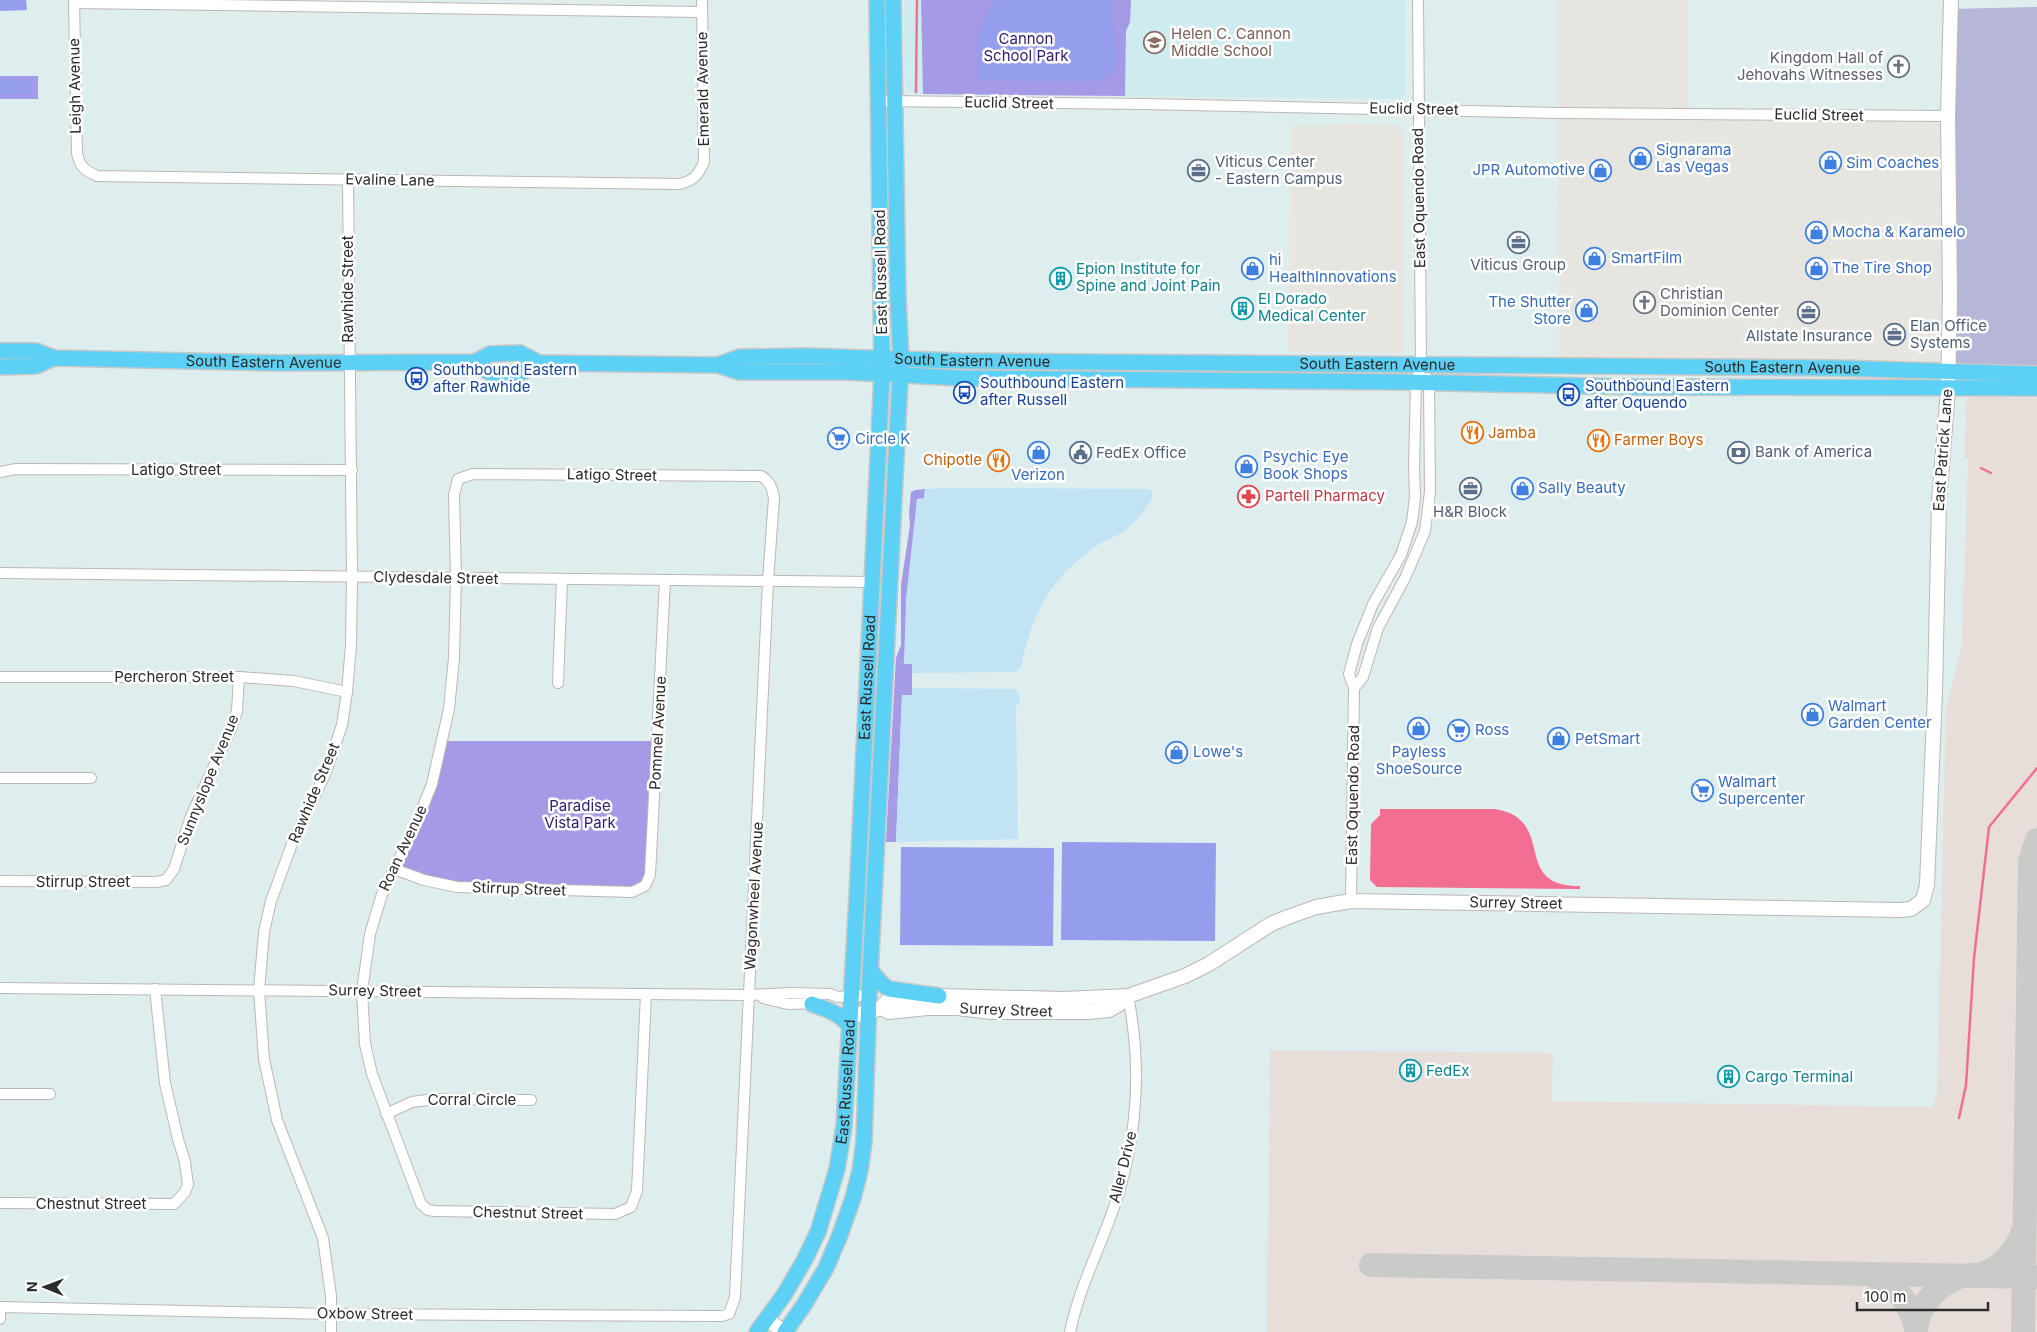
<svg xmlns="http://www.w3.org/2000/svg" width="2037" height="1332" font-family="Inter,sans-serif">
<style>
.industrial{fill:#e7e5df}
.education{fill:#ceebf0}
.airport{fill:#e7deda}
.green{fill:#a49ae6}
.sand{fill:#c1e3f3}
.cemetery{fill:#b5b6d8}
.pitch{fill:#959eed}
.water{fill:#f26f91}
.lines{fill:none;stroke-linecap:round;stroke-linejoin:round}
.stream{stroke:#f26f91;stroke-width:2.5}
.taxiway{stroke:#cacac8;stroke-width:24}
.street-casing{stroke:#c0b6b2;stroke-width:12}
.secondary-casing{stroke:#c0b6b2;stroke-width:16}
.primary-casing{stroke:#c8c8c8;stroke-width:18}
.street{stroke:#fff;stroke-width:10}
.secondary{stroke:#fff;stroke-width:14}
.primary{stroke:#5dd0f5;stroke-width:15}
.labels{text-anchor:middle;stroke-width:5;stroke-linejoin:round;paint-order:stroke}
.education-label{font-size:15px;fill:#785e54;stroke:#fff;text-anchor:start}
.park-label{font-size:15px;fill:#2f196d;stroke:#fff}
.worship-label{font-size:15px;fill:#5b616d;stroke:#fff;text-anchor:end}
.street-label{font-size:15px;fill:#2c2c2c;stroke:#fff}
.shop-label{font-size:15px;fill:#366cbe;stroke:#fff;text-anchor:start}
.service-label{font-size:15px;fill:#4e5e75;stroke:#fff;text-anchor:start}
.culture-label{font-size:15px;fill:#0d838f;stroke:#fff;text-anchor:start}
.transit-label{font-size:15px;fill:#164399;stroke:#fff;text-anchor:start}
.food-label{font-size:15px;fill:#c56008;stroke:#fff;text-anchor:start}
.health-label{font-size:15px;fill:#be3a42;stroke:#fff;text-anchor:start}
</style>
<rect width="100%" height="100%" fill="#deedee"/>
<g class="industrial">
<polygon points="1557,0 1688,0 1688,113 1948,116 1948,370 1559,366"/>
<polygon points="1327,124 1397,125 1404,132 1404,353 1288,351 1291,126 1327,126"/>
</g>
<polygon class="education" points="904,0 1406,0 1406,92 1401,99 913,94 905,86"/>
<polygon class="airport" points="1974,397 2037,398 2037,1332 1267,1332 1270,1050 1553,1053 1552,1101 1933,1107 1937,1093 1946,709 1962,646 1968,459 1964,458 1966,409 1965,408 1967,399"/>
<g class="green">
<polygon points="921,0 1131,0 1130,22 1126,31 1125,96 923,94"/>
<rect x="0" y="76" width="38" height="23"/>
<polygon points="925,489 924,499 917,499 904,663 912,664 912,695 902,695 896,842 886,842 896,658 901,645 901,585 910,525 909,514 911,492 916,490"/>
<polygon points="444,741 658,741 650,878 641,889 481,887 432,879 397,864"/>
</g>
<g class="sand">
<path d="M946 488 1146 489 1152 491 1153 497C1144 511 1134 525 1120 534 1112 538 1103 541 1096 546 1050 579 1033 612 1021 666L1016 672 912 673V664H904L906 599 917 499 924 498 925 489Z"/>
<polygon points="912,688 1016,689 1019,694 1020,705 1016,705 1018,839 896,842 902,695 912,695"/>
</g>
<polygon class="cemetery" points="2037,7 2037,369 1948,370 1951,9"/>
<g class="pitch">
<polygon points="0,0 26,0 27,10 0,11"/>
<polygon points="994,0 1111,0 1116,55 1115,69 1103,80 1082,82 978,80 978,35"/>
<polygon points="0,79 30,80 30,94 0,94"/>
<polygon points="1062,842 1216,843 1215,941 1061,940"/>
<polygon points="901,847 1054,848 1053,946 900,945"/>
</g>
<path class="water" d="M1380 809H1495C1558 819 1510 887 1580 886V889L1377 887 1370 880 1371 824 1380 815Z"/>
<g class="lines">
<g class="stream">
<polyline points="916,92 917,0"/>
<polyline points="1981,468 1991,473"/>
<polyline points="1959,1118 1966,1085 1974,958 1989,827 2037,768"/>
</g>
<g class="taxiway">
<polyline points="1371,1265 2037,1277"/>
<path d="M1871 1274C1899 1293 1906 1293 1916 1328"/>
<path d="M1916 1332C1916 1308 1937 1285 1959 1277 1967 1274 1977 1276 1985 1273 2003 1266 2017 1249 2023 1231"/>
<polyline points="2023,1332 2030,862 2037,840"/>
</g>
<defs>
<g id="street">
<path d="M74 0 77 153C80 167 84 170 97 176L679 184C694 181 698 175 704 162L702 0"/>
<polyline points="74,3 702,12"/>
<polyline points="879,101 1143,104 1558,113 1948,116"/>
<polyline points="0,472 16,469 352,470"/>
<polyline points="0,573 872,582"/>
<polyline points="0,677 239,677 294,681 347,692"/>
<polyline points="558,683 562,580"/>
<polyline points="1354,688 1363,677 1378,628 1406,576 1425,531 1430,492 1429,383 1427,378"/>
<polyline points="0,778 91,778"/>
<polyline points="394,869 424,880 457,887 632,892 645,886 650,875 665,580"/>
<polyline points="0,881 156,882 166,880 174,869 191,816 232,727 237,711 239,677"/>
<polyline points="1351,901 1354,688 1349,674 1357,644 1373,604 1401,555 1412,522 1415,497 1414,469 1416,382 1421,366 1418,0"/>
<polyline points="0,988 750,995 791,993 830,994 838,997 869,995"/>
<polyline points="763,998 788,1004 818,1003"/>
<polyline points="0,1094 50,1094"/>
<polyline points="386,1114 412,1102 435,1099 531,1100"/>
<polyline points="0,1203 174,1204 185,1192 188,1185 185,1162 178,1139 165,1083 155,989"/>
<path d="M0 1307 331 1314 722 1316 729 1314 735 1297 768 581 774 498C772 488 770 481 761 476L473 474 458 479 454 495 456 578 454 658 449 709 432 784 416 824 382 894 370 934 362 991 365 1044 372 1074 421 1204 428 1210 435 1211 615 1214 631 1207 637 1191 646 994"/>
<polyline points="0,1319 0,1307"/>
<polyline points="331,1332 331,1296 323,1238 277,1120 264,1059 259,990 264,932 271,901 292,844 326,772 342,725 347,692 351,645 352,577 348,179"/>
<path d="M1070 1332C1080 1283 1105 1239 1119 1192 1138 1129 1141 1061 1128 996"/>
</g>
<g id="secondary">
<polyline points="881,1008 889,1012 927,1008 958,1008 991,1012 1088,1012 1109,1010 1118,1005 1128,996"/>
<polyline points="850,1017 881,1008 886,1002 939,996 1064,999 1128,996 1185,976 1209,964 1271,924 1288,917 1316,907 1351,901 1900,910 1911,909 1923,900 1927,885 1935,692 1939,501 1948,389 1950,297 1948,116 1951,0"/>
<polyline points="767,1319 784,1332"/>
</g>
<g id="primary">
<path id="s1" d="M0 351H36L54 358 280 363 475 362 490 354 520 353 539 363"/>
<path id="s2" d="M475 362 490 373H521L539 363 718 365 740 357 805 356 960 361 1836 368 2037 374"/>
<polyline points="718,365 739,372 848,372 960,378 1401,382 1639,387 2037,388"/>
<polyline points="0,367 36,366 54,358"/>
<polyline points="871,971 882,984 889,989 939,996"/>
<path d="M812 1004C826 1009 839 1013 849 1025"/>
<path id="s3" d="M757 1332 784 1295 804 1261 818 1232 837 1169 844 1126 857 897 882 373 877 0"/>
<polyline points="785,1332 804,1305 826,1268 840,1235 853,1198 860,1171 864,1141 869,995 901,360 898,298 893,0"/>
</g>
</defs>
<use href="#street" class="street-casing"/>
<use href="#secondary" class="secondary-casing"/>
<use href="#primary" class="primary-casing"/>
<use href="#street" class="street"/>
<use href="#secondary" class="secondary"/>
<use href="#primary" class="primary"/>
</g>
<defs>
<symbol id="school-ring" viewBox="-11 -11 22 22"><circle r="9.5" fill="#fff" stroke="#8d6e63" stroke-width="1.5"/><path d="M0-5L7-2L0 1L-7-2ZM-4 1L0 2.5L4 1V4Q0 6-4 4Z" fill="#8d6e63"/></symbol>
<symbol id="church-ring" viewBox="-11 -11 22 22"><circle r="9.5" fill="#fff" stroke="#6b7280" stroke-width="1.5"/><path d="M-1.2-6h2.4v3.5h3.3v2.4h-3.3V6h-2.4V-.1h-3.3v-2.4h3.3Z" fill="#6b7280"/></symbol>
<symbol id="shop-ring" viewBox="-11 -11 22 22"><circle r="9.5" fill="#fff" stroke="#3f7fe0" stroke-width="1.5"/><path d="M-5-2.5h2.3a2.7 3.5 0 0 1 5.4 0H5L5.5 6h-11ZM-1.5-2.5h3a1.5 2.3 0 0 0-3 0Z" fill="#3f7fe0"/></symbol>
<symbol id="office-ring" viewBox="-11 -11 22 22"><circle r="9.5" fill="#fff" stroke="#5c6f8a" stroke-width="1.5"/><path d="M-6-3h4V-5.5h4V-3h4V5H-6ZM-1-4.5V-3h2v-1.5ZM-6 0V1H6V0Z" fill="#5c6f8a"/></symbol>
<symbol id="building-ring" viewBox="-11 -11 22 22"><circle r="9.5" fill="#fff" stroke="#0f9aa8" stroke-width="1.5"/><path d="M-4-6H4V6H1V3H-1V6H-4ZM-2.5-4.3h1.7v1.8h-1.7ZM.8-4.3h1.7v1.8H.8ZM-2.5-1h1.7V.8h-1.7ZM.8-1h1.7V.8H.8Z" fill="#0f9aa8"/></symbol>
<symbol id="bus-ring" viewBox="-11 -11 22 22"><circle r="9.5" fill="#fff" stroke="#1a4fb4" stroke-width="1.5"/><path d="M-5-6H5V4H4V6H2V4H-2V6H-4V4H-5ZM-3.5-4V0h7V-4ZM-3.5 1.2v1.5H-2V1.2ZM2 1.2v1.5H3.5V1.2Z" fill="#1a4fb4"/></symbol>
<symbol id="restaurant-ring" viewBox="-11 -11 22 22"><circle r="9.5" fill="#fff" stroke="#e8710a" stroke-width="1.5"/><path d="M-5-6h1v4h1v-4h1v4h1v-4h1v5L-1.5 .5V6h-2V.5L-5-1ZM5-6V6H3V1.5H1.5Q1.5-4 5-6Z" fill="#e8710a"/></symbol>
<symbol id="supermarket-ring" viewBox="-11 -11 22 22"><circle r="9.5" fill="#fff" stroke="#3f7fe0" stroke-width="1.5"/><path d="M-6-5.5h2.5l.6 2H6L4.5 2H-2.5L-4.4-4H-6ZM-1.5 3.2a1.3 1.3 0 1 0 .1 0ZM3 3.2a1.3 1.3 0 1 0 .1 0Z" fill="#3f7fe0"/></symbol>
<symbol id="bank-ring" viewBox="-11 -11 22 22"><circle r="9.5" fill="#fff" stroke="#5c6f8a" stroke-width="1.5"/><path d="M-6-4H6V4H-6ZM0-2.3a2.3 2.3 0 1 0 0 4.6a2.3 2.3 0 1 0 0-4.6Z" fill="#5c6f8a"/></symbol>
<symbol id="civic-ring" viewBox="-11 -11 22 22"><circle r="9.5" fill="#fff" stroke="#5c6f8a" stroke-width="1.5"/><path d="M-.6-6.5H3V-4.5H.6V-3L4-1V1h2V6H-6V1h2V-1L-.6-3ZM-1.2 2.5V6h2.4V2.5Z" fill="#5c6f8a"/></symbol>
<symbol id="pharmacy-ring" viewBox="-11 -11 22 22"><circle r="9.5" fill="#fff" stroke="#e0444e" stroke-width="1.5"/><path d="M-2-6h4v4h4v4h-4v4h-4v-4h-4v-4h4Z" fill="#e0444e"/></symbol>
</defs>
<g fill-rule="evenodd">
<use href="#school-ring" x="1142" y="30" width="25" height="25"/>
<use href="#church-ring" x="1886" y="54" width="25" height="25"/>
<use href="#shop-ring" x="1628" y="146" width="25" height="25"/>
<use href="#shop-ring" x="1818" y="150" width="25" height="25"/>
<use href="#shop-ring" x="1588" y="158" width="25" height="25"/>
<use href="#office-ring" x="1186" y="158" width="25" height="25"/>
<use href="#shop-ring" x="1804" y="220" width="25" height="25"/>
<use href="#office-ring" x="1506" y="230" width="25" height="25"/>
<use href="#shop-ring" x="1582" y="246" width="25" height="25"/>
<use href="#shop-ring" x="1804" y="256" width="25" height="25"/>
<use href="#shop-ring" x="1240" y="256" width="25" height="25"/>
<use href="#building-ring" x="1048" y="266" width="25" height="25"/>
<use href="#church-ring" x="1632" y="290" width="25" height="25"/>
<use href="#building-ring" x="1230" y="296" width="25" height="25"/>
<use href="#shop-ring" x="1574" y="298" width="25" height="25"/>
<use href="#office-ring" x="1796" y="300" width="25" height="25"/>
<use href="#office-ring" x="1882" y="322" width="25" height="25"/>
<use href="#bus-ring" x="404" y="366" width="25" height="25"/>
<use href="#bus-ring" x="952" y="380" width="25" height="25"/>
<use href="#bus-ring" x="1556" y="382" width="25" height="25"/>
<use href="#restaurant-ring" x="1460" y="420" width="25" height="25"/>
<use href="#supermarket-ring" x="826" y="426" width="25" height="25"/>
<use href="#restaurant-ring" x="1586" y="428" width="25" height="25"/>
<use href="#shop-ring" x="1026" y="440" width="25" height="25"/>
<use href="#bank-ring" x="1726" y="440" width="25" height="25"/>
<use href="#civic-ring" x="1068" y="440" width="25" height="25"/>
<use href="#restaurant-ring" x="986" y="448" width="25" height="25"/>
<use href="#shop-ring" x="1234" y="454" width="25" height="25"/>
<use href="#shop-ring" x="1510" y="476" width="25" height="25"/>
<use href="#office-ring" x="1458" y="476" width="25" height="25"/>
<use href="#pharmacy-ring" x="1236" y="484" width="25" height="25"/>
<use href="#shop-ring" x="1800" y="702" width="25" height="25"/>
<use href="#shop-ring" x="1406" y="716" width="25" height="25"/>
<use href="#supermarket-ring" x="1446" y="718" width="25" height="25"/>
<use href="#shop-ring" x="1546" y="726" width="25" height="25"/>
<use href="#shop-ring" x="1164" y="740" width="25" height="25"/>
<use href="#supermarket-ring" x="1690" y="778" width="25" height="25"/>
<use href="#building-ring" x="1398" y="1058" width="25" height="25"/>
<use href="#building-ring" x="1716" y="1064" width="25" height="25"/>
</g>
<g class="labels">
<g class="education-label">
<text x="1171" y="39">Helen C. Cannon<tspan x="1171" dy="17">Middle School</tspan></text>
</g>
<g class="park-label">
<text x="1026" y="44">Cannon<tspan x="1026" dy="17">School Park</tspan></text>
<text x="580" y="811">Paradise<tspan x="580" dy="17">Vista Park</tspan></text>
</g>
<g class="worship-label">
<text x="1883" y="63">Kingdom Hall of<tspan x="1883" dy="17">Jehovahs Witnesses</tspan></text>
<text x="1660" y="299" text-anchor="start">Christian<tspan x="1660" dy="17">Dominion Center</tspan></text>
</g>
<g class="street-label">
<text transform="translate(75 86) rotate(-91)" y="5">Leigh Avenue</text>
<text transform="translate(703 89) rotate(-91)" y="5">Emerald Avenue</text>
<text transform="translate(1009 103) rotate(1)" y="5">Euclid Street</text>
<text transform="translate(1414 109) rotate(1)" y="5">Euclid Street</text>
<text transform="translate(1819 115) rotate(1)" y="5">Euclid Street</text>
<text transform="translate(390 180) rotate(1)" y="5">Evaline Lane</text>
<text transform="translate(1419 198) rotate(-91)" y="5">East Oquendo Road</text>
<text transform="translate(881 272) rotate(-91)" y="5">East Russell Road</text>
<text transform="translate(348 289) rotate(-90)" y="5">Rawhide Street</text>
<text dy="5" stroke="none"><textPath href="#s2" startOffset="505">South Eastern Avenue</textPath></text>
<text dy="5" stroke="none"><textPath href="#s1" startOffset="265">South Eastern Avenue</textPath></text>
<text dy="5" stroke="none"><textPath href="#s2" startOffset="910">South Eastern Avenue</textPath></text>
<text dy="5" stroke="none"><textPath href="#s2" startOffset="1315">South Eastern Avenue</textPath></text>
<text transform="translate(1943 450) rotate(-86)" y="5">East Patrick Lane</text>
<text x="176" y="475">Latigo Street</text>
<text transform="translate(612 475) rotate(1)" y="5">Latigo Street</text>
<text transform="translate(436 578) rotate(1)" y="5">Clydesdale Street</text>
<text x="174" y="682">Percheron Street</text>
<text dy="5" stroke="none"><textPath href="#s3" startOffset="676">East Russell Road</textPath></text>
<text transform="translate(658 733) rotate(-87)" y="5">Pommel Avenue</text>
<text transform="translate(208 780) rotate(-68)" y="5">Sunnyslope Avenue</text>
<text transform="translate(314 793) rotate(-67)" y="5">Rawhide Street</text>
<text transform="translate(1353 795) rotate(-89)" y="5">East Oquendo Road</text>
<text transform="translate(403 848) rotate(-65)" y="5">Roan Avenue</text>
<text x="83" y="887">Stirrup Street</text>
<text transform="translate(519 889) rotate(2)" y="5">Stirrup Street</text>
<text transform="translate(754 896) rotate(-87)" y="5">Wagonwheel Avenue</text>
<text transform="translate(1516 903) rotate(1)" y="5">Surrey Street</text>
<text transform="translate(375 991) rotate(1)" y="5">Surrey Street</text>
<text transform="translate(1006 1010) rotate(2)" y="5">Surrey Street</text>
<text dy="5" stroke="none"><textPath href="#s3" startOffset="271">East Russell Road</textPath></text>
<text x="472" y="1105">Corral Circle</text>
<text transform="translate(1123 1167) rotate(-76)" y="5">Aller Drive</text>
<text x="91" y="1209">Chestnut Street</text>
<text transform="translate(528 1213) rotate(1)" y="5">Chestnut Street</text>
<text transform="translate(365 1314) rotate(1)" y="5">Oxbow Street</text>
</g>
<g class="shop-label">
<text x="1656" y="155">Signarama<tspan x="1656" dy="17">Las Vegas</tspan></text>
<text x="1846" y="168">Sim Coaches</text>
<text x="1585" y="175" text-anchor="end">JPR Automotive</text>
<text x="1832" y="237">Mocha &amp; Karamelo</text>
<text x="1611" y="263">SmartFilm</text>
<text x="1269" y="265">hi<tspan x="1269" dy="17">HealthInnovations</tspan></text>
<text x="1832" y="273">The Tire Shop</text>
<text x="1571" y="307" text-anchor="end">The Shutter<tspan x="1571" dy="17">Store</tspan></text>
<text x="855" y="444">Circle K</text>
<text x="1263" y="462">Psychic Eye<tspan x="1263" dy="17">Book Shops</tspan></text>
<text x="1038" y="480" text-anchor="middle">Verizon</text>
<text x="1538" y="493">Sally Beauty</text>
<text x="1828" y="711">Walmart<tspan x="1828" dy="17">Garden Center</tspan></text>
<text x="1475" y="735">Ross</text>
<text x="1575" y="744">PetSmart</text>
<text x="1193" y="757">Lowe's</text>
<text x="1419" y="757" text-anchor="middle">Payless<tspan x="1419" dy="17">ShoeSource</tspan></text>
<text x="1718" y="787">Walmart<tspan x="1718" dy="17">Supercenter</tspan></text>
</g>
<g class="service-label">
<text x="1215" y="167">Viticus Center<tspan x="1215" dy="17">- Eastern Campus</tspan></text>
<text x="1518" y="270" text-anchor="middle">Viticus Group</text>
<text x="1910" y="331">Elan Office<tspan x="1910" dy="17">Systems</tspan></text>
<text x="1809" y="341" text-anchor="middle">Allstate Insurance</text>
<text x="1755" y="457">Bank of America</text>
<text x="1096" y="458">FedEx Office</text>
<text x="1470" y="517" text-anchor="middle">H&amp;R Block</text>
</g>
<g class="culture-label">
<text x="1076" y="274">Epion Institute for<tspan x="1076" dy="17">Spine and Joint Pain</tspan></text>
<text x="1258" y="304">El Dorado<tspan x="1258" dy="17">Medical Center</tspan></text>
<text x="1426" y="1076">FedEx</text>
<text x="1745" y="1082">Cargo Terminal</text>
</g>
<g class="transit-label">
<text x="433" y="375">Southbound Eastern<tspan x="433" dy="17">after Rawhide</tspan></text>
<text x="980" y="388">Southbound Eastern<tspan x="980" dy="17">after Russell</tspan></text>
<text x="1585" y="391">Southbound Eastern<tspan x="1585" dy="17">after Oquendo</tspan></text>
</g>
<g class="food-label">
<text x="1488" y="438">Jamba</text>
<text x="1614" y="445">Farmer Boys</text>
<text x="982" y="465" text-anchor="end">Chipotle</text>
</g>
<g class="health-label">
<text x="1265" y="501">Partell Pharmacy</text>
</g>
</g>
<g transform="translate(45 1287) rotate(271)" stroke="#ffffff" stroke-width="4" paint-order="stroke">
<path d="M0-4L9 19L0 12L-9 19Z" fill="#2c2c2c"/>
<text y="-8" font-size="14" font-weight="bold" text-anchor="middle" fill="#2c2c2c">N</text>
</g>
<path d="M1857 1302v8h131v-8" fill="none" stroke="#2c2c2c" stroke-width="2.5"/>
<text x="1864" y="1302" font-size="15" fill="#2c2c2c" stroke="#ffffff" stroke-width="4" paint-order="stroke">100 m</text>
</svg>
